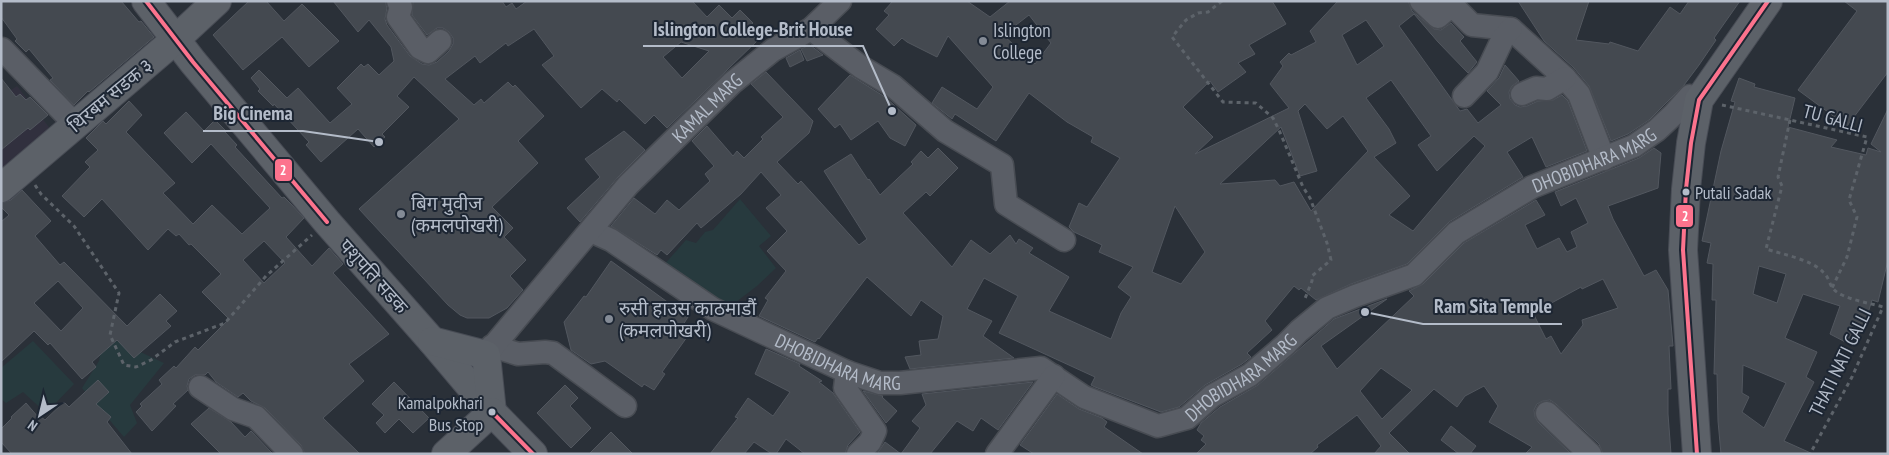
<svg xmlns="http://www.w3.org/2000/svg" width="1889" height="455" font-family="'PT Sans Narrow','Noto Sans Devanagari',sans-serif">
<style>
.medical{fill:#31303e}
.green{fill:#273a3e}
.building{fill:#444950;stroke:#52575f;fill-rule:evenodd}
.lines{fill:none;stroke-linecap:round;stroke-linejoin:round}
.minor-casing{stroke:#484c53;stroke-width:25}
.major-casing{stroke:#484c55;stroke-width:30}
.path{stroke:#5d636a;stroke-width:3;stroke-dasharray:4 4;stroke-linecap:butt}
.minor{stroke:#5a5e66;stroke-width:22}
.major{stroke:#5c6168;stroke-width:28}
.bus-1-casing{stroke:#1d2633;stroke-width:8}
.bus-1{stroke:#fc738d;stroke-width:4}
.poi-dot{fill:#848b96;stroke:#1d2633;stroke-width:2}
.bus-dot{fill:#b4bcc9;stroke:#1d2633;stroke-width:2}
.labels{text-anchor:middle;stroke-width:4;stroke-linejoin:round;paint-order:stroke}
.bus-label{font-size:18px;fill:#b4bcc9;stroke:#1d2633;text-anchor:start}
.poi-label{font-size:19px;fill:#b4bcc9;stroke:#1d2633;text-anchor:start}
.street-label{font-size:19px;fill:#b4bcc9;stroke:#1d2633}
.leader{fill:none;stroke:#b4bcc9;stroke-width:2}
.callout-dot{fill:#b4bcc9;stroke:#1d2633;stroke-width:2}
.callout-label{font-size:20px;text-anchor:middle;font-weight:bold;fill:#b4bcc9;stroke:#1d2633;stroke-width:4;stroke-linejoin:round;paint-order:stroke}
.line-badge{stroke:#1d2633;stroke-width:2}
.badge-label{font-size:14px;text-anchor:middle;font-weight:bold;fill:#fff}
</style>
<rect width="100%" height="100%" fill="#2a3038"/>
<polygon class="medical" points="17,86 52,131 1,172 1,97"/>
<g class="green">
<polygon points="740,199 771,236 759,246 776,268 757,286 736,302 720,303 663,266 686,240 696,243 705,232 713,230"/>
<polygon points="104,335 164,363 130,405 137,423 124,437 82,388 99,361"/>
<polygon points="33,341 74,384 46,413 23,392 6,403 1,399 1,368"/>
</g>
<g class="building">
<polygon points="1,1 121,1 139,22 141,21 154,37 89,92 88,91 74,105 50,80 53,78 29,49 26,52 15,41 17,39 1,17"/>
<polygon points="249,1 266,1 284,21 302,4 339,41 309,67 282,37 243,70 213,35"/>
<path d="M333 1H385L387 8 385 19 387 25 410 56 422 64 429 65 437 62 449 51 453 44V38L449 32 443 28H437L427 35 412 15 413 1H502L506 7 512 3 516 9 527 1H692L707 17 719 5 732 18 740 10 753 23 747 29 758 40 667 128 654 115 645 124 619 99 617 102 602 89 581 108 542 65 554 56 534 29 508 46 506 43 480 63 475 56 445 79 474 105 481 99 484 103 508 82 513 87 515 85 544 116 518 141 538 163 492 207 513 228 504 237 526 260 510 276 523 290 507 308 489 318H467L460 315 448 305 359 209 459 119 414 77 397 96 409 107 382 134 385 137 374 147 358 129 321 162 306 145 309 142 274 104 273 106 258 91 260 89 251 78 259 70 287 98 298 88 330 123 352 104 337 88 361 64 364 67 368 64 379 75 394 61 391 47 369 20 358 32ZM681 42 709 51 682 78 663 57Z"/>
<path d="M893 1H967L990 17 1010 1H1272L1286 24 1249 45 1255 54 1238 63 1246 72 1218 92 1210 81 1183 107 1213 137 1195 154 1289 108 1270 84 1283 66 1280 62 1289 53 1291 55 1316 42 1310 31 1338 1H1408L1412 11 1434 29 1441 30 1451 23 1464 37 1460 41 1477 62 1468 73 1438 42 1414 14 1399 26 1460 111 1467 109 1478 123 1501 105 1487 91 1499 78 1505 65 1519 81 1512 86 1509 92 1510 99 1515 105 1520 107 1527 106 1538 101 1553 100 1562 95 1568 101 1587 151 1546 167 1532 137 1507 152 1523 177 1449 222 1407 264 1351 284 1316 300 1301 288 1299 290 1294 286 1265 321 1272 330 1247 353 1251 357 1242 364 1205 385 1179 407 1161 412 1095 387 1091 385 1095 377 999 333 1018 296 984 278 967 309 992 321 983 336 1014 358 910 369 905 357 921 355 919 341 938 339 943 316 921 300 911 316 867 277 819 339 818 338 815 342 759 316 768 300 765 298 786 271 767 251 787 231 766 208 781 195 761 172 741 194 701 228 697 223 667 255 661 250 657 255 611 226 634 198 655 214 667 200 679 210 710 181 705 174 714 166 692 141 707 126 733 156 737 151 744 158 763 139 761 137 783 117 751 84 766 72 813 121 809 133 777 162 798 184 801 181 859 245 867 239 824 171 851 154 868 180 869 179 880 195 913 164 911 162 921 151 928 158 938 148 958 168 930 196 926 192 903 213 952 267 971 240 990 254 1010 235 1016 244 1019 239 1033 248 1029 253 1069 277 1049 311 1111 339 1121 313 1131 297 1118 287 1133 267 1099 252 1102 245 1074 232 1069 227 1079 203 1087 207 1120 158 1091 142 1093 137 1067 122 1029 93 996 141 955 114 952 119 932 103 942 87 977 109 993 87 948 36 937 57 907 42 902 38 894 46 876 29 889 15 884 11ZM1029 15 1051 43 1035 64 1003 35ZM1366 20 1384 46 1357 65 1342 35ZM1391 80 1431 136 1418 145 1437 171 1474 136 1485 146 1413 231 1389 215 1410 196 1374 157 1396 143 1389 129 1366 98ZM1305 104 1327 129 1343 116 1368 151 1311 211 1294 182 1280 186 1275 180 1220 184 1281 127 1300 176 1317 171 1298 111ZM1175 206 1205 252 1181 284 1152 272Z"/>
<polygon points="1518,1 1589,1 1576,40 1609,44 1610,42 1638,51 1670,7 1680,14 1689,1 1740,1 1714,38 1716,40 1699,65 1684,85 1649,120 1628,134 1611,141 1589,86 1574,68 1544,41"/>
<polygon points="1844,1 1888,1 1888,72 1847,126 1798,90 1857,11"/>
<polygon points="809,45 810,45 823,55 807,61 801,49"/>
<polygon points="800,50 804,60 790,67 786,58"/>
<polygon points="850,75 885,97 916,125 905,146 890,138 878,121 851,140 840,124 835,128 818,109"/>
<polygon points="1,78 16,97 20,94 26,100 30,97 48,115 30,130 28,128 1,150"/>
<path d="M1739 78 1755 84 1754 87 1795 98 1788 127 1837 140 1831 147 1866 155 1868 148 1881 152 1871 144 1888 109V260L1878 302 1872 300 1865 323 1853 346 1830 334 1840 306 1803 294 1785 338 1817 352 1806 377 1814 382 1784 441 1813 454H1721L1718 421 1717 374H1714L1716 300H1712L1713 264 1707 263 1711 243 1702 241 1721 151 1735 102 1731 101ZM1759 266 1786 274 1777 303 1753 294ZM1743 365 1786 383 1764 428 1742 412 1749 397 1742 393Z"/>
<path d="M129 101 142 115 126 132 175 183 163 193 193 224 212 205 242 234 270 208 211 144 192 163 164 133 186 112 204 131 215 120 225 130 224 131 237 145 235 147 282 198 284 197 291 204 304 218 286 237 312 266 329 248 343 264 333 273 389 334 349 364 364 381 323 418 360 454H305L301 445 265 408 251 401 243 393 238 397 216 382 208 372 205 375H195L189 379 187 386 188 390 173 404 176 406 152 431 136 412 142 406 140 404 162 384 159 380 174 366 176 368 195 347 198 350 229 319 202 292 221 274 191 244 189 245 179 234 176 236 168 229 148 250 102 199 84 217 62 196 90 167 85 162 98 150 86 138 103 121 106 124ZM264 241 285 263 264 283 243 260Z"/>
<polygon points="624,131 645,150 618,177 580,222 567,208 600,177 585,159"/>
<path d="M1654 148 1661 153 1658 188 1608 206 1613 219 1644 276 1656 270 1668 290 1673 346H1669L1671 389H1668V414L1671 454H1603L1599 444 1556 404 1550 400 1543 401 1537 404 1534 410 1535 417 1538 422 1571 454H1525L1532 447 1489 422 1498 406 1484 386 1465 396 1457 407 1434 389 1389 433 1410 454H1374L1381 446 1357 415 1317 445 1318 447 1310 454H1196L1206 444 1201 440 1204 436 1197 430 1201 423 1220 407 1258 385 1334 319 1387 299 1321 346 1337 369 1414 296 1409 291 1423 284 1464 243 1536 200 1545 215 1525 225 1537 249 1559 238 1567 252 1577 247 1571 232 1588 223 1576 198 1561 206 1555 192 1639 158ZM1603 279 1618 308 1582 320 1583 325 1561 354 1551 336 1546 339 1533 313 1581 287 1582 289ZM1381 368 1412 390 1382 419 1360 391Z"/>
<path d="M22 190 51 221 35 236 60 265 64 262 127 326 160 294 177 311 166 321 171 326 134 358 117 340 92 362 96 367 82 379 50 343 48 345 34 331 1 362V222L9 215 1 207V203L11 200ZM58 281 83 308 61 331 34 303Z"/>
<polygon points="611,261 688,317 679,331 687,337 662,372 665,374 654,390 644,384 642,387 605,361 591,364 571,350 564,322 584,296 586,297"/>
<polygon points="766,349 800,364 799,366 822,381 819,382 833,393 860,432 848,445 845,454 805,454 786,439 776,454 772,454 754,442 744,454 710,454 738,418 735,417 748,398 773,416 790,392 755,374"/>
<polygon points="98,380 109,392 96,404 111,417 107,422 132,454 12,454 1,442 1,429 12,418 11,417 26,403 39,418 41,417 45,420 64,402 69,407"/>
<polygon points="394,382 429,418 413,433 399,419 385,433 376,423 384,415 372,404"/>
<polygon points="1033,382 998,430 981,418 973,431 957,421 930,454 901,454 920,428 912,421 926,405 922,394"/>
<polygon points="565,385 578,398 570,406 591,428 571,448 537,413"/>
<polygon points="863,391 883,396 882,397 897,411 886,423"/>
<polygon points="1057,394 1079,409 1102,418 1107,422 1104,427 1143,454 1034,454 1020,445"/>
<polygon points="209,408 231,422 245,437 251,431 273,454 221,454 191,424"/>
<polygon points="1451,426 1476,446 1470,454 1459,454 1441,440"/>
<polygon points="611,432 633,454 589,454"/>
<polygon points="885,442 901,454 877,454"/>
</g>
<g class="lines">
<defs>
<g id="minor">
<polyline points="398,1 401,7 398,17 420,48 428,52 440,41"/>
<polyline points="1421,1 1438,17 1452,5 1472,25 1511,29 1565,78 1579,94 1604,159"/>
<polyline points="811,29 861,67 893,86 945,131 1002,165 1006,204 1064,240"/>
<polyline points="2,49 75,124"/>
<polyline points="1522,94 1536,88 1547,89 1565,78"/>
<polyline points="1464,96 1487,72 1503,38 1511,29"/>
<path id="s1" d="M591 231 611 240 713 309 847 372 880 383H900L1041 368 1084 397 1158 426 1187 418 1212 396 1250 375 1285 345 1299 331 1327 308 1355 296 1414 275 1456 233 1532 187 1634 146 1657 130 1674 114 1690 96"/>
<polyline points="492,346 518,354 545,352 553,353 625,406"/>
<path id="s2" d="M486 355 628 185 732 83 773 50 811 29 840 1"/>
<polyline points="847,372 845,388 875,431 870,442 858,454"/>
<polyline points="200,387 233,409 256,417 292,454"/>
<polyline points="1547,413 1590,454"/>
<polyline points="997,454 1054,376"/>
</g>
<g id="major">
<polyline points="146,1 193,62 327,222 432,341 492,412 533,454"/>
<polyline points="1,188 176,39 217,1"/>
<polyline points="432,341 486,355 492,412"/>
<polyline points="446,454 492,412"/>
<polyline points="1697,454 1683,250 1686,189 1691,143 1699,100 1768,1"/>
</g>
</defs>
<use href="#minor" class="minor-casing"/>
<use href="#major" class="major-casing"/>
<g class="path">
<polyline points="1222,1 1208,12 1198,13 1186,20 1172,37 1223,102 1256,103 1273,118 1279,130 1303,187 1310,198 1327,243 1331,260 1312,276 1312,281 1304,301"/>
<polyline points="1722,105 1867,137 1849,200 1857,217 1847,257 1832,288"/>
<path d="M1790 120 1778 177 1782 186 1766 249C1782 254 1812 260 1823 272 1832 280 1827 288 1842 295 1855 301 1869 303 1883 307L1852 377 1810 454"/>
<polyline points="35,185 41,194 74,226 119,293 110,335 124,365 136,367 151,360 175,342 225,323 266,276 312,235"/>
</g>
<use href="#minor" class="minor"/>
<use href="#major" class="major"/>
<defs>
<g id="bus-1">
<polyline points="146,1 193,62 327,222"/>
<polyline points="492,412 533,454"/>
<polyline points="1697,454 1683,250 1686,189 1691,143 1699,100 1768,1"/>
</g>
</defs>
<use href="#bus-1" class="bus-1-casing"/>
<use href="#bus-1" class="bus-1"/>
</g>
<g class="poi-dot">
<circle cx="983" cy="41" r="5"/>
<circle cx="401" cy="214" r="5"/>
<circle cx="609" cy="319" r="5"/>
</g>
<g class="bus-dot">
<circle cx="1686" cy="192" r="4.5"/>
<circle cx="492" cy="412" r="4.5"/>
</g>
<g class="labels">
<g class="bus-label">
<text x="1695" y="199">Putali Sadak</text>
<text x="483" y="409" text-anchor="end">Kamalpokhari<tspan x="483" dy="22">Bus Stop</tspan></text>
</g>
<g class="poi-label">
<text x="993" y="37">Islington<tspan x="993" dy="22">College</tspan></text>
<text x="411" y="210">बिग मुवीज<tspan x="411" dy="22">(कमलपोखरी)</tspan></text>
<text x="619" y="315">रुसी हाउस काठमाडौं<tspan x="619" dy="22">(कमलपोखरी)</tspan></text>
</g>
<g class="street-label">
<text transform="translate(110 95) rotate(-40)" y="7">थिरबम सडक ३</text>
<text dy="7" stroke="none"><textPath href="#s2" startOffset="332">KAMAL MARG</textPath></text>
<text transform="translate(1833 118) rotate(15)" y="7">TU GALLI</text>
<text dy="7" stroke="none"><textPath href="#s1" startOffset="1139">DHOBIDHARA MARG</textPath></text>
<text transform="translate(374 276) rotate(48)" y="7">पशुपति सडक</text>
<text dy="7" stroke="none"><textPath href="#s1" startOffset="282">DHOBIDHARA MARG</textPath></text>
<text transform="translate(1840 362) rotate(-64)" y="7">THATI NATI GALLI</text>
<text dy="7" stroke="none"><textPath href="#s1" startOffset="719">DHOBIDHARA MARG</textPath></text>
</g>
</g>
<path class="leader" d="M892 111L863 46H643M379 142L303 131H203M1365 312L1423 324H1562"/>
<g class="callout-dot">
<circle cx="892" cy="111" r="5"/>
<circle cx="379" cy="142" r="5"/>
<circle cx="1365" cy="312" r="5"/>
</g>
<g class="callout-label">
<text x="753" y="36">Islington College-Brit House</text>
<text x="253" y="120">Big Cinema</text>
<text x="1493" y="313">Ram Sita Temple</text>
</g>
<g class="line-badge">
<rect x="274" y="158" width="19" height="24" rx="5" fill="#fc738d"/>
<rect x="1675" y="204" width="19" height="24" rx="5" fill="#fc738d"/>
</g>
<g class="badge-label">
<text x="283" y="175">2</text>
<text x="1685" y="221">2</text>
</g>
<rect width="1889" height="455" fill="none" stroke="#b4bcc9" stroke-width="5"/>
<g transform="translate(40 415) rotate(215)" stroke="#1d2633" stroke-width="4" paint-order="stroke">
<path d="M0-4L9 19L0 12L-9 19Z" fill="#b4bcc9"/>
<text y="-8" font-size="14" font-weight="bold" text-anchor="middle" fill="#b4bcc9">N</text>
</g>
</svg>
